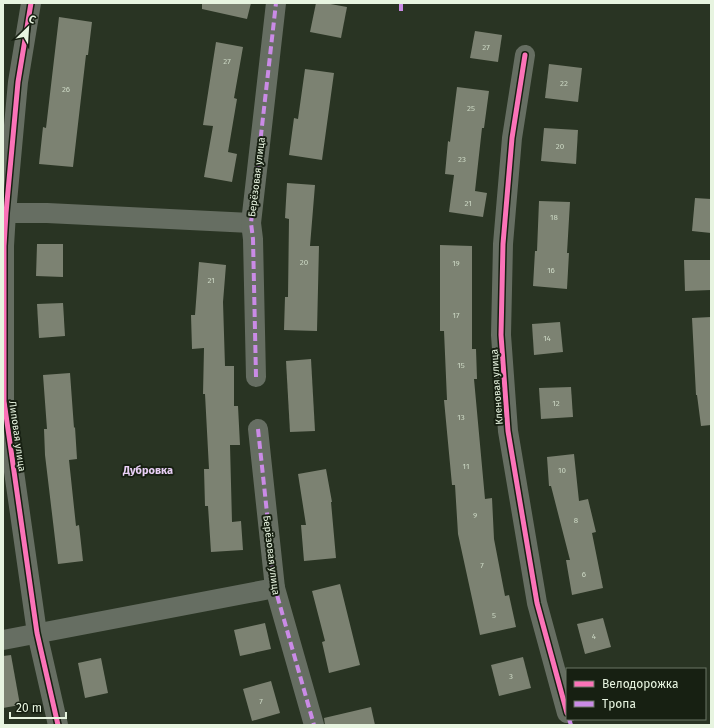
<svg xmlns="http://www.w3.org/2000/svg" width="714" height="728" font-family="'Fira Sans',sans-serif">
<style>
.building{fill:#7c8272}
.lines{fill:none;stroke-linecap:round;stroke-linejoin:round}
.minor{stroke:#666e62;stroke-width:20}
.quiet{stroke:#ca8be6;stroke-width:4;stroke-dasharray:8 4;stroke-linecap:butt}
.cycleway-casing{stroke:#172012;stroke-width:8}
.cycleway{stroke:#fb73b8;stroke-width:5}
.labels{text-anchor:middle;stroke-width:4;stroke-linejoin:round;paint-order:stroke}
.number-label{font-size:8px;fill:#ccd8c4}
.street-label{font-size:10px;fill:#e7f4e0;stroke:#172012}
.neighbourhood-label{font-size:11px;font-weight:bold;fill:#e9cff6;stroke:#172012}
</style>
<rect width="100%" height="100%" fill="#293423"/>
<g class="building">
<polygon points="202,3 251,3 247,19 202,9"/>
<polygon points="316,3 325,3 347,7 341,38 310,32"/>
<polygon points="59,17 92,22 88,55 86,55 73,167 39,164 43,127 46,128"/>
<polygon points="475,31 502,35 498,62 470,58"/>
<polygon points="216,42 243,47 234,98 237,99 228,152 237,154 232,182 204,177 213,126 203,125"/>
<polygon points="549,64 582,68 578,102 545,98"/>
<polygon points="305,69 334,73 322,160 289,155 294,118 298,119"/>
<polygon points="457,87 489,91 484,128 482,128 475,191 487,193 483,217 449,212 454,175 445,174 448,141 450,142"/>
<polygon points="544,128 578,130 576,164 541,161"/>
<polygon points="287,183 315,185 310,246 319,246 317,331 284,330 285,297 288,297 289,219 285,218"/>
<polygon points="695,198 711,199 711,233 692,231"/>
<polygon points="539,201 570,202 567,253 569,253 567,289 533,286 535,251 537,251"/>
<polygon points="37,244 63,244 63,277 36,276"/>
<polygon points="440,245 472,246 472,349 476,349 477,379 474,379 485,499 492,498 494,539 505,596 509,595 516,627 480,635 458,534 455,485 452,485 444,400 447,400 444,331 440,331"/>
<polygon points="684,260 711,260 711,290 685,291"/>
<polygon points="199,262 226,265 223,302 225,366 234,366 234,406 238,406 240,445 230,445 232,522 241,521 243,550 211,552 208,506 205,506 204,469 209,469 205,394 203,394 204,348 192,349 191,315 195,315"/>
<polygon points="63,303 65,336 39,338 37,304"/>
<polygon points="711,317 711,425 701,426 697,395 696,395 692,318"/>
<polygon points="560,322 563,352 534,355 532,324"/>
<polygon points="311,359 315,431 290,432 286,361"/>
<polygon points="70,373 74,428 75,427 77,459 69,460 76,526 79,525 83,561 58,564 45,455 44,429 47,429 43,375"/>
<polygon points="571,387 573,417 541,419 539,388"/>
<polygon points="574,454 579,501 588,499 596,532 592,533 603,588 572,595 566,560 570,560 551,486 549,486 547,457"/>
<polygon points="326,469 332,502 331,502 336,558 304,561 301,525 306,525 298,474"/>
<polygon points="340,584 360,665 329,673 322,642 325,641 312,591"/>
<polygon points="603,618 611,647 585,654 577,624"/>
<polygon points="265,623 271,649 240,656 234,630"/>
<polygon points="11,655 20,705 3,708 3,656"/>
<polygon points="523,657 531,688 499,696 491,665"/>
<polygon points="101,658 108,693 85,698 78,663"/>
<polygon points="271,681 280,713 252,721 243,689"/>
<polygon points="371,707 375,725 325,725 324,718"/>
</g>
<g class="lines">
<g class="minor">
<polyline points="31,3 18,82 6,213 4,246 4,401 37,633 58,725"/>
<polyline points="525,55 512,138 503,244 501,335 508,431 537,603 567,713"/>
<polyline points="3,213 47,213 251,223"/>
<polyline points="256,377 253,239 251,223 276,3"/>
<polyline points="258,429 275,588 314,725"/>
<polyline points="3,640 275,588"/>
</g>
<g class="quiet">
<polyline points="401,3 401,11"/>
<polyline points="256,377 253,239 251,223 276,3"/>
<polyline points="258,429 275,588 314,725"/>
<polyline points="569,719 571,725"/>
</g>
<defs>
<g id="cycleway">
<polyline points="31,3 18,82 6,213 4,246 4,401 37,633 58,725"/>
<polyline points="525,55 512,138 503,244 501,335 508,431 537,603 567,713"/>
</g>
</defs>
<use href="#cycleway" class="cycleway-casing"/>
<use href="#cycleway" class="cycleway"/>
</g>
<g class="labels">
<g class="number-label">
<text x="486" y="50">27</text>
<text x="227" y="64">27</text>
<text x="564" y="86">22</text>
<text x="66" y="92">26</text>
<text x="471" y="111">25</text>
<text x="560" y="149">20</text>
<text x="462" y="162">23</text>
<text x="468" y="206">21</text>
<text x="554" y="220">18</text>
<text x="304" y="265">20</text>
<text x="456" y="266">19</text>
<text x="551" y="273">16</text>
<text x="211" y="283">21</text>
<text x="456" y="318">17</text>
<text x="547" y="341">14</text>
<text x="461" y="368">15</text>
<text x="556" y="406">12</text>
<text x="461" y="420">13</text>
<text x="466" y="469">11</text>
<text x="562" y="473">10</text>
<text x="475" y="518">9</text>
<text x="576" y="523">8</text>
<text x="482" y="568">7</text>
<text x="584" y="577">6</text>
<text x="494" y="618">5</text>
<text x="594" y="639">4</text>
<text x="511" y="679">3</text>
<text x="261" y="704">7</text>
</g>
<g class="street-label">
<text transform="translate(256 177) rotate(-83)" y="4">Берёзовая улица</text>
<text transform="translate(496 387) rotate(-94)" y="4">Кленовая улица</text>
<text transform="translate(18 436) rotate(82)" y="4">Липовая улица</text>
<text transform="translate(272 555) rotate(83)" y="4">Берёзовая улица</text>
</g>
<g class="neighbourhood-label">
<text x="148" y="474">Дубровка</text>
</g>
</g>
<rect width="714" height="728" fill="none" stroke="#e7f4e0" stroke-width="8"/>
<rect x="566" y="668" width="140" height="52" fill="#172012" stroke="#6a7564"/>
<rect x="574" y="681" width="20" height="6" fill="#fb73b8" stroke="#6a7564"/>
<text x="602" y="688" font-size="12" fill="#e7f4e0">Велодорожка</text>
<rect x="574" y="701" width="20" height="6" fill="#ca8be6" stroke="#6a7564"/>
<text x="602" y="708" font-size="12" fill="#e7f4e0">Тропа</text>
<g transform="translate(28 28) rotate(25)" stroke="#172012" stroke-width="3" paint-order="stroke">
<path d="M0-3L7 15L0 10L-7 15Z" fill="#e7f4e0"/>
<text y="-6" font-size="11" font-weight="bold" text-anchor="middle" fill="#e7f4e0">С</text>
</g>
<path d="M10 712v6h56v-6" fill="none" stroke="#e7f4e0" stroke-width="2"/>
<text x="16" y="712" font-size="12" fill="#e7f4e0" stroke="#172012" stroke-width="3" paint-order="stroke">20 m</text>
</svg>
